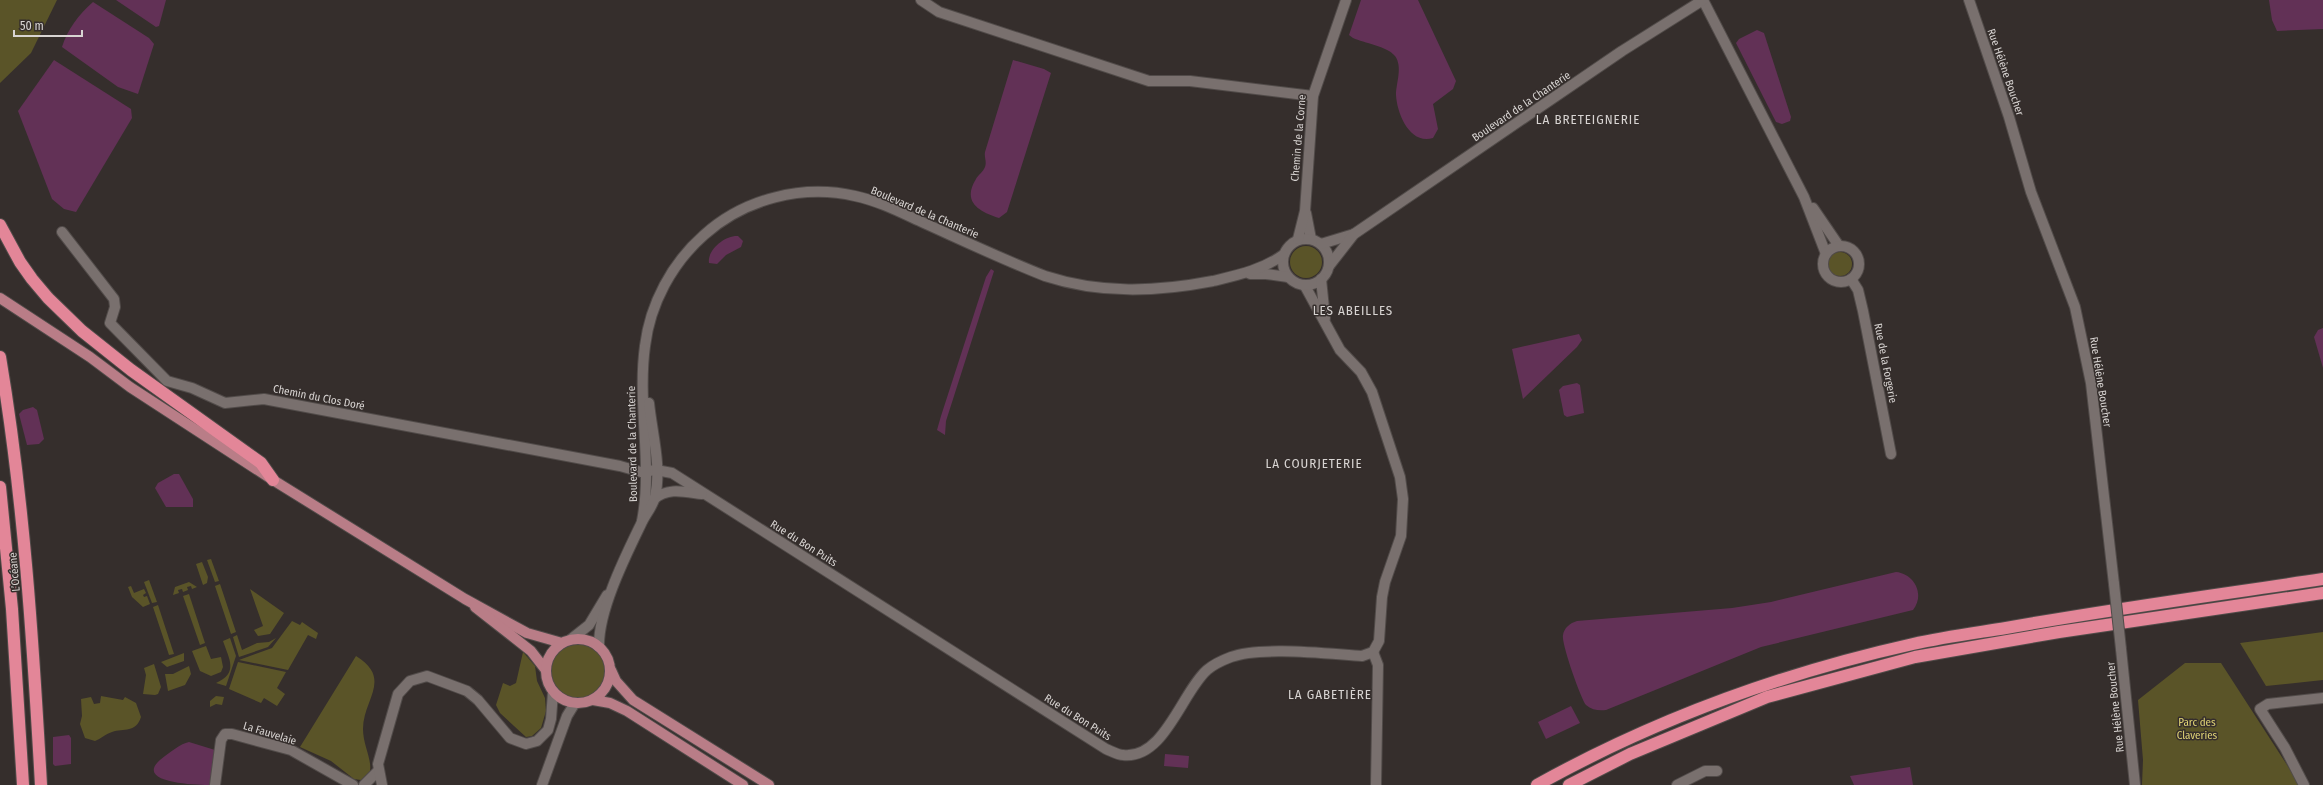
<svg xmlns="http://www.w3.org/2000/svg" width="2323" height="785" font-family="'Fira Sans Condensed',sans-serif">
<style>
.green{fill:#5a5428}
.water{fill:#623156}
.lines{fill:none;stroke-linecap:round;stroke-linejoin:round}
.minor-casing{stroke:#514b49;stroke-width:12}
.major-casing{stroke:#514b49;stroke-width:12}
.highway-casing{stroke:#514b49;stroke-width:14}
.minor{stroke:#79706e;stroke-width:10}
.major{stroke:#b97d87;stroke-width:10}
.highway{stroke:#e38698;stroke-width:12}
.minor-bridge-casing{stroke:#514b49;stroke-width:12;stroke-linecap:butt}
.minor-bridge{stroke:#79706e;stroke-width:10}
.labels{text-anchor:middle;stroke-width:3;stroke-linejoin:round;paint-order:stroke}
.street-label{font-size:11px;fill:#d8d4d2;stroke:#352e2c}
.park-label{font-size:11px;fill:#e1d475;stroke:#352e2c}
.quarter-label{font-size:13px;letter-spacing:1px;fill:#d8d4d2;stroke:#352e2c}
</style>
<rect width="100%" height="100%" fill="#352e2c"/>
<g class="green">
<polygon points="0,0 57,0 31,53 0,83"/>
<circle cx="1306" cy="262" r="16"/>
<circle cx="1840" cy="264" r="12"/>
<polygon points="211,559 219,581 215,582 207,560"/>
<polygon points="202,562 208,577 207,583 203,585 196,564"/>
<polygon points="149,580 157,602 152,603 144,582"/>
<polygon points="189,582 197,587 192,589 191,586 187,587 188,590 183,592 182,589 178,590 179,593 173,595 175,587"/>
<polygon points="220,584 236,632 231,634 215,586"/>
<polygon points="131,586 134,593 144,589 146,593 143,595 144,597 147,596 150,604 143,607 132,597 128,587"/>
<polygon points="250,589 284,613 270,634 258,636 254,630 263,626"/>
<polygon points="189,594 205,643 200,645 183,596"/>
<polygon points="158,605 174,654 169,655 153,607"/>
<polygon points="292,621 300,625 302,622 318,633 316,639 308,635 288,670 239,660 272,648"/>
<polygon points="2323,632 2323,680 2266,686 2240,643"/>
<polygon points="237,635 242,650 257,643 269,642 276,638 268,647 239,657 233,637"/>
<path d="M230 638 236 656 226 686 216 683C239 673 229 659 223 641Z"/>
<circle cx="578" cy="671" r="27"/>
<polygon points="206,646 211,659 221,657 223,667 221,672 211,676 200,671 192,651"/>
<polygon points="523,652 535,666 537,681 545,698 546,711 541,728 532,736 526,737 500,713 496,705 503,683 510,686 516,683"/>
<polygon points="184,653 184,661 167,667 161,662"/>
<path d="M356 656C393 679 363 699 363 729 363 745 372 759 370 771L361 780 354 779 331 761 300 747Z"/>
<polygon points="238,662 286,672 277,688 285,694 277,706 264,698 261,703 229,689"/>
<polygon points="2185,663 2221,663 2300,785 2142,785 2143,760 2138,700"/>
<polygon points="154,664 161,687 158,694 155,695 143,694 146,675 144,668"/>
<polygon points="189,666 191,674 185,685 168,691 165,674 173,674"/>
<path d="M101 696 123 700 125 697 136 703 141 717C136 733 124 728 112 732 105 734 101 739 95 741L85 738 80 724 82 716 81 699 91 697 94 704 100 703Z"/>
<polygon points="216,696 224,697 222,705 216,704 210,707 210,701"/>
</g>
<g class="water">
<polygon points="116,0 166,0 159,26 156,27"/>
<path d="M1361 0H1418L1456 81 1453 89 1433 104 1438 129 1433 138C1410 145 1397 114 1396 95 1396 83 1403 67 1395 56 1387 46 1364 43 1353 38L1349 35Z"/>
<polygon points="2269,0 2323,0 2323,29 2277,31 2272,20"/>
<path d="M93 2 149 38 154 44 138 94 118 87 62 47C67 30 79 14 93 2Z"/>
<polygon points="1757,30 1764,33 1791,117 1790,121 1782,124 1776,122 1736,43 1739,39"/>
<polygon points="54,60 131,109 132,118 76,212 64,209 52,199 18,111"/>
<path d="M1013 60 1044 69 1051 73 1007 212 999 218C981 212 961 203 976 179 978 175 983 172 985 167 987 162 984 157 985 152Z"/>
<path d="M738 236 743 241 741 247 726 255 717 264 709 263C707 250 725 235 738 236Z"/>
<polygon points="991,269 994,271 946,421 945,435 937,430 941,416 986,277"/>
<polygon points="2323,328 2323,368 2314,337 2318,330"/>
<polygon points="1579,334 1582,340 1577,347 1523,399 1512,349"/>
<polygon points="1577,383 1580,385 1584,413 1567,417 1564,415 1559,390 1563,386"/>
<polygon points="33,407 37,410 44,439 39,444 27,445 19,414 23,410"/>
<polygon points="174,474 179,474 193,499 193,507 166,507 155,488 158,483"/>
<path d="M1896 572C1915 574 1925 595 1913 610L1761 647 1606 710C1599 711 1592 710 1586 705 1581 699 1561 643 1563 635 1564 628 1570 623 1577 621L1732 608 1771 602Z"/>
<polygon points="1571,706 1580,723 1546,739 1538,722"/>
<polygon points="69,735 71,738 71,764 55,766 53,764 53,737"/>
<path d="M189 742 215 750 211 785C196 785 127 783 165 756 172 751 180 744 189 742Z"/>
<polygon points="1165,754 1189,756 1188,768 1164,766"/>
<polygon points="1910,767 1913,785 1854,785 1850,776"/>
</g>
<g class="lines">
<defs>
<g id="minor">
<polyline points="921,0 939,12 1149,81 1190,81 1313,96"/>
<polyline points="1703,0 1804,197 1826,254"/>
<polyline points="1969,0 2009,117 2031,192 2075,307 2091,383 2114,584"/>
<polyline points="1813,208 1839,246"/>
<polyline points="1306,213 1311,239"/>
<path d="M62 232 114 299 115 307 110 323 167 381 192 388 225 403 264 399 620 466 641 472 656 470 672 473 1106 749C1111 751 1118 755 1123 755 1164 760 1182 692 1207 670 1214 664 1223 660 1231 657 1260 646 1329 654 1362 656L1373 652 1379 641 1382 597 1385 582 1401 536 1403 499 1400 477 1372 392 1361 372 1340 350 1305 286"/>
<circle cx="1306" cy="262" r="23"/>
<polyline points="1298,239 1305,211 1313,96 1346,0"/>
<polyline points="1321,244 1354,234"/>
<circle cx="1841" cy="264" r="18"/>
<polyline points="1329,266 1354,234 1622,51 1703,0"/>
<polyline points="1250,274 1266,274 1288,277"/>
<polyline points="1321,279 1325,318"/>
<polyline points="1851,279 1858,290 1863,311 1891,454"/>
<path d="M654 499C668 487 685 492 702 494"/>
<path d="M642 521C653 465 637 404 645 346 650 304 672 263 704 235 744 199 802 184 855 196 879 201 902 213 924 223 964 241 1004 260 1045 276 1100 294 1156 292 1213 281 1238 275 1262 270 1283 255"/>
<polyline points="570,640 589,625 607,595"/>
<path d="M599 647C598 611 625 557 641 524 645 515 653 506 655 497 662 467 652 433 649 403"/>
<polyline points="2121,649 2135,785"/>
<polyline points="1373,652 1378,665 1376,785"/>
<polyline points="215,785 221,740 225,734 232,734 291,750 353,785"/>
<polyline points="364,785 378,771"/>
<polyline points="382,785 378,764 398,694 410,681 427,676 467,691 478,700 510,738 526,744 537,741 548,730 551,719 553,692"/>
<polyline points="542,785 567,716 575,703"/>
<polyline points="1677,785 1705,771 1717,771"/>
<polyline points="2304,785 2285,748 2260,709 2268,704 2323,698"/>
</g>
<g id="major">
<polyline points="0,298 90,357 130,387 273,480 465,599 527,633 562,643"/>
<polyline points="475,607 531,651 545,669"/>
<circle cx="578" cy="671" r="32"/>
<polyline points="611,670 616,681 633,700 769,785"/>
<polyline points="593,700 610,703 627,711 743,785"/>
</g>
<g id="highway">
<polyline points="0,225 20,262 32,279 48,298 82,331 131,370 261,463 273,480"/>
<path d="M0 357C24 499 33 642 41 785"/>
<polyline points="0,487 12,609 23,785"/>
<path d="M1537 785C1654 720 1783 673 1913 644 1944 637 1975 633 2006 628 2111 609 2217 595 2323 579"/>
<polyline points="1569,785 1630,754 1767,697 1915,657 2059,632 2323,593"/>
</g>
</defs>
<use href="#minor" class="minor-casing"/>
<use href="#major" class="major-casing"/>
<use href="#highway" class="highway-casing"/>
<use href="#minor" class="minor"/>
<use href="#major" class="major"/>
<use href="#highway" class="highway"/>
<defs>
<polyline id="minor-bridge" points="2114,584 2121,649"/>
</defs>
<use href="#minor-bridge" class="minor-bridge-casing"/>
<use href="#minor-bridge" class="minor-bridge"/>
</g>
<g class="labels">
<g class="street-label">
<text transform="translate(2006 72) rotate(71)" y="4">Rue Hélène Boucher</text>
<text transform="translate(1521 106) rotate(-34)" y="4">Boulevard de la Chanterie</text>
<text transform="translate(1298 138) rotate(-85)" y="4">Chemin de la Corne</text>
<text transform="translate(925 212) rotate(23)" y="4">Boulevard de la Chanterie</text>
<text transform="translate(1886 363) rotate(79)" y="4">Rue de la Forgerie</text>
<text transform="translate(2101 382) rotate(81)" y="4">Rue Hélène Boucher</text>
<text transform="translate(319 397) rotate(11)" y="4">Chemin du Clos Doré</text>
<text transform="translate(632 444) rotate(-91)" y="4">Boulevard de la Chanterie</text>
<text transform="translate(804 543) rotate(32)" y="4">Rue du Bon Puits</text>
<text transform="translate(14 572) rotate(-95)" y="4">L’Océane</text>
<text transform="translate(2115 707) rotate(-96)" y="4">Rue Hélène Boucher</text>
<text transform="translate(1078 717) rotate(32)" y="4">Rue du Bon Puits</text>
<text transform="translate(270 733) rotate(17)" y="4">La Fauvelaie</text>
</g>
<g class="park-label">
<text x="2197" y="726">Parc des<tspan x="2197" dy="13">Claveries</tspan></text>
</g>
<g class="quarter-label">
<text x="1588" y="124">LA BRETEIGNERIE</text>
<text x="1353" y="315">LES ABEILLES</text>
<text x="1314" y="468">LA COURJETERIE</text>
<text x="1330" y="699">LA GABETIÈRE</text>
</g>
</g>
<path d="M14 30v6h68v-6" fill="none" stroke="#d8d4d2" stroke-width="2"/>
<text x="20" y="30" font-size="12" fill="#d8d4d2" stroke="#352e2c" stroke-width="3" paint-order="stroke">50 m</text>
</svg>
